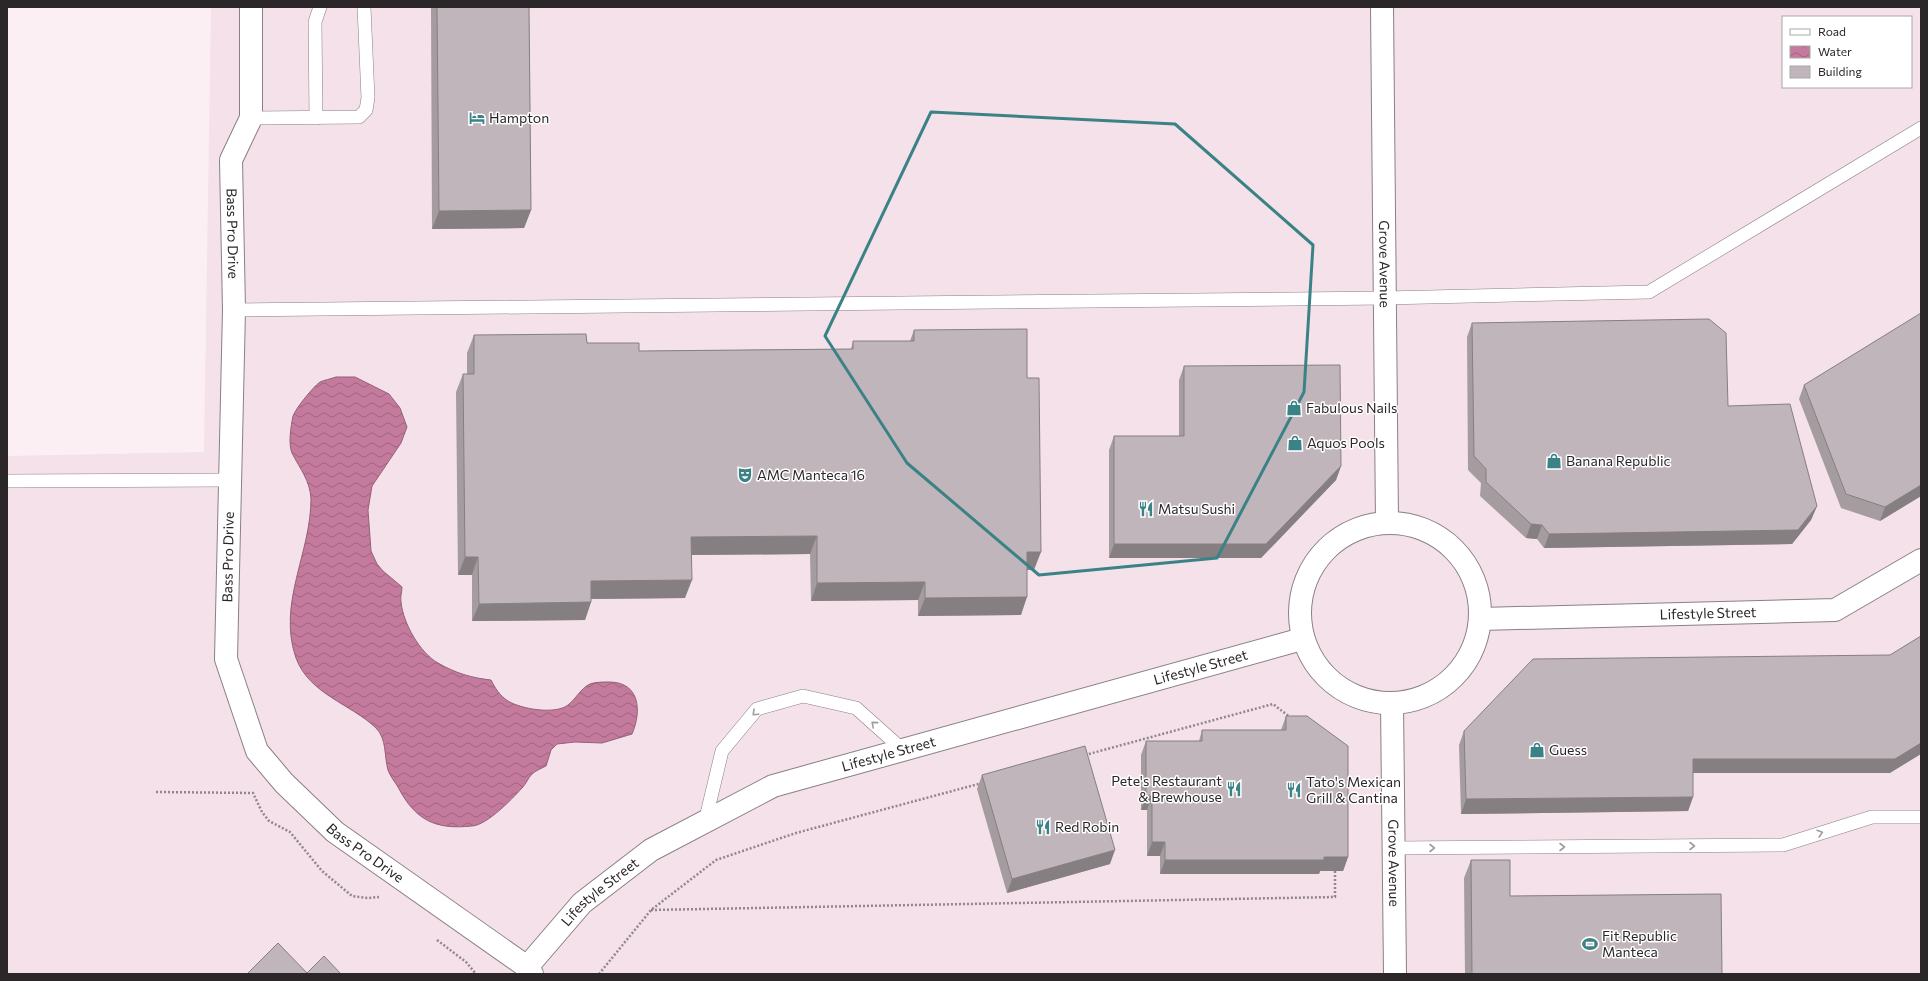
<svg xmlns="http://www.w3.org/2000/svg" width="1928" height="981" font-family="Commissioner,sans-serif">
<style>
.built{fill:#f4e1e9;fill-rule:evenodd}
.water{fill:url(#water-waves);stroke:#956179}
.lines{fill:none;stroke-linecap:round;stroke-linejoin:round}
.lane-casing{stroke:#8a8084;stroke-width:14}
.street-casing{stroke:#8a8084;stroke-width:24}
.path{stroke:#8f878b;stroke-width:2.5;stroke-dasharray:2 2;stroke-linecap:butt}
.lane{stroke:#fff;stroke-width:13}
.street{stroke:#fff;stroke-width:22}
.wall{fill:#a59ca0}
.shaded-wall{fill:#867f82}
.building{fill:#c0b5ba;stroke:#867f82}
.oneway{stroke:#a09d9e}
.marked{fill:none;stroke:#3a8286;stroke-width:3;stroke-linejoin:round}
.labels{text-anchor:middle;stroke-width:3;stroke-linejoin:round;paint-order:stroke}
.poi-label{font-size:14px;fill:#2b2628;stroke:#fff;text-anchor:start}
.street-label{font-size:14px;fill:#2b2628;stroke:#fff}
</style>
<defs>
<pattern id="water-waves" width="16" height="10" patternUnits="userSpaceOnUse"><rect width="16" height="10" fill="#c37a9c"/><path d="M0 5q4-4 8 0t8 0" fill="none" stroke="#9f647f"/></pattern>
</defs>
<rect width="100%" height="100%" fill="#fbeff4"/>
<path class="built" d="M211 7H1921V974H7V456L204 452ZM1783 17H1911V87H1783Z"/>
<path class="water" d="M336 377H355L389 394 400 408 407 427 401 443 372 486 368 510 371 551 377 564 383 571 402 587C402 592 400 597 401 602 403 623 420 653 438 663 455 673 472 678 491 680 495 688 500 696 508 701 521 709 555 715 568 705 575 700 581 688 590 684 595 682 603 682 609 682 640 682 642 711 632 734L602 743 575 742 557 744 551 750 546 766C542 768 535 771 532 774 528 778 526 784 522 788 511 800 487 825 472 826 435 830 415 820 398 787 395 782 390 776 388 770 384 756 387 739 376 728 351 704 309 694 296 658 277 604 311 553 311 499 310 480 300 469 292 453 288 444 291 426 293 416 296 408 313 387 320 382 324 380 331 379 336 377Z"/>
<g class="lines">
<defs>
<g id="lane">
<polyline points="251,118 359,117 366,110 368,98 364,7"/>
<polyline points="316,118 315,22 320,7"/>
<polyline points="234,310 1385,298 1649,292 1921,128"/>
<polyline points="7,481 230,480"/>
<polyline points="705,822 722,751 757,709 803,696 856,708 903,750"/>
<polyline points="1393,848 1783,845 1872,817 1921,817"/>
</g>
<g id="street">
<path id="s1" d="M251 7V118L231 160 234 310 226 659 257 751 284 783 335 832 527 967 532 974"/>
<path id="s2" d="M1382 7 1387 522"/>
<circle cx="1390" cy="613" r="90"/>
<path id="s3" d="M1481 619 1835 610 1921 560"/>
<path id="s4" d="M1392 704 1395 974"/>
<path id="s5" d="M527 967 582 903 651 850 773 786 1302 639"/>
</g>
</defs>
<use href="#lane" class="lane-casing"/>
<use href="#street" class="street-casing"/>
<g class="path">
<polyline points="1085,755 1273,704 1291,718"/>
<polyline points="156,792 253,793 262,812 269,821 290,832 322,871 352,896 368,898 379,897"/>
<polyline points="651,910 1335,897 1335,868"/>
<polyline points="437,940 466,962 476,974"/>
<polyline points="599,974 651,910 716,860 796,833 982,783"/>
</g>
<use href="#lane" class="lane"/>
<use href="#street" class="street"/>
</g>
<g class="wall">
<polygon points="431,7 529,7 531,210 524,228 432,229"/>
<polygon points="1472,323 1728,406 1817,506 1811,520 1792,544 1544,548 1537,539 1526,538 1480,496 1481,483 1468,470 1467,337"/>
<polygon points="914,330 1027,378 1034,570 1027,570 1021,615 918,616 918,600 811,601 810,554 692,555 685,598 591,599 591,602 585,620 472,621 472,575 458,575 456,392 463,374 467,374 467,353 474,335 587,343 639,351 851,349 853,341 910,341"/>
<polygon points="1184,366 1341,466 1336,480 1261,558 1109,558 1109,450 1114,436 1179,436 1179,380"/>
<polygon points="1804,385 1921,496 1880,521 1841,508 1799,399"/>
<polygon points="1286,716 1348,857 1343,871 1320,871 1319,874 1160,874 1160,856 1147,856 1147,810 1141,810 1141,755 1146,741 1199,741 1202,730 1281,730"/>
<polygon points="1464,731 1890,773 1693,773 1693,797 1688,811 1461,814 1459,745"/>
<polygon points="982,775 1110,864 1007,893 977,789"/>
<polygon points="1471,860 1510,896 1722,974 1465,974 1464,878"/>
</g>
<g class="shaded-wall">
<polygon points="531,210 524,228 432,229 439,211"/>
<polygon points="1341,466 1336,480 1261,558 1109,558 1114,544"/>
<polygon points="1921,485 1921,496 1880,521 1885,507"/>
<polygon points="1817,506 1811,520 1792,544 1544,548 1549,534"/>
<polygon points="1531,524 1542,525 1537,539 1526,538"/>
<polygon points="817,536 810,554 685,555 691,537"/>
<polygon points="1027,552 1041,552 1034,570 1020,570"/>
<polygon points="465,557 478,557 472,575 458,575"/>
<polygon points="692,580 685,598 585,599 591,581"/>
<polygon points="925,582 918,600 811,601 817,583"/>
<polygon points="1027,597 1021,615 918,616 925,598"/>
<polygon points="591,602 585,620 472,621 479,604"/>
<polygon points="1921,743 1921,754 1890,773 1688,773 1693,759"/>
<polygon points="1146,796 1152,796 1147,810 1141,810"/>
<polygon points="1693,797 1688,811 1461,814 1466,799"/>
<polygon points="1152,842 1165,842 1160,856 1147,856"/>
<polygon points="1115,850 1110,864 1007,893 1012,879"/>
<polygon points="1324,857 1348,857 1343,871 1320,871 1319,874 1160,874 1165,860"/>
</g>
<g class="building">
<polygon points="437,7 529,7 531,210 439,211"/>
<polygon points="1921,313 1921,485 1885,507 1846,494 1804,385"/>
<polygon points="1709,319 1726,333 1728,406 1790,404 1817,506 1798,530 1549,534 1542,525 1531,524 1486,482 1486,469 1474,456 1472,323"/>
<polygon points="1027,329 1027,378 1039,378 1041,552 1027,552 1027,597 925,598 925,582 817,583 817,536 691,537 692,580 591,581 591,602 479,604 478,557 465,557 463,374 474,374 474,335 586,334 587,343 639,343 639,351 853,349 853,341 914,341 914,330"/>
<polygon points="1340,365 1341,466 1266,544 1114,544 1114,436 1184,436 1184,366"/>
<polygon points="1921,636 1921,743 1895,759 1693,759 1693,797 1466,799 1464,731 1533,659 1890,655"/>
<polygon points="1286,716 1307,716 1348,746 1348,857 1324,857 1324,860 1165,860 1165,842 1152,842 1152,796 1146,796 1146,741 1202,741 1202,730 1286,730"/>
<polygon points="1085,746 1115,850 1012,879 982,775"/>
<polygon points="1471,860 1510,860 1510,896 1721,894 1722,974 1472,974"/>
<polygon points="278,943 307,973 324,956 341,974 247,974"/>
</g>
<defs><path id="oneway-chevron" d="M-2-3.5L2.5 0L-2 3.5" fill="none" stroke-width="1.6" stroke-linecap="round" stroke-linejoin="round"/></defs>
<g class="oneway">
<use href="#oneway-chevron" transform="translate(755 713) rotate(137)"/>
<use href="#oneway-chevron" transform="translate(874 724) rotate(-139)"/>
<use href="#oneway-chevron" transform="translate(1820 833) rotate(-17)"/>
<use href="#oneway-chevron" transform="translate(1692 846)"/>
<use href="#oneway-chevron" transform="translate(1562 847)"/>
<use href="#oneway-chevron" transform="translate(1432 848)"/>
</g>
<path class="marked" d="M931 112 1175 124 1313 245 1304 392 1217 558 1039 575 907 463 825 336Z"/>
<defs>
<symbol id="hotel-bare" viewBox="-9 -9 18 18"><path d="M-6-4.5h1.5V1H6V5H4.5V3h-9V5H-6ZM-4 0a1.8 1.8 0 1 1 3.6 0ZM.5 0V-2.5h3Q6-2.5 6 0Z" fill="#3a8286" stroke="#fff" stroke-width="2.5" paint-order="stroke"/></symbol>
<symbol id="shop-bare" viewBox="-9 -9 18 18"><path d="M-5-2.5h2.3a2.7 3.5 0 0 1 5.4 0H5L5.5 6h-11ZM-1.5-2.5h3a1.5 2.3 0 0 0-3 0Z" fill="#3a8286" stroke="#fff" stroke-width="2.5" paint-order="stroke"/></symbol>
<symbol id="theatre-bare" viewBox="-9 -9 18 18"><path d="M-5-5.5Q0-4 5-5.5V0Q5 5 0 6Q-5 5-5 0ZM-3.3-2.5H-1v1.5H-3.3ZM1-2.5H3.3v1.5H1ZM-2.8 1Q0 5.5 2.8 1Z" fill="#3a8286" stroke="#fff" stroke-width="2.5" paint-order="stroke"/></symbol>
<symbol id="restaurant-bare" viewBox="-9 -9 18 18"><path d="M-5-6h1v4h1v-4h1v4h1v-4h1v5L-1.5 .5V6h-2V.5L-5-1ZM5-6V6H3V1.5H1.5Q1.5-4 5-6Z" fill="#3a8286" stroke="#fff" stroke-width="2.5" paint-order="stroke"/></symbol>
<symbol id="stadium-bare" viewBox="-9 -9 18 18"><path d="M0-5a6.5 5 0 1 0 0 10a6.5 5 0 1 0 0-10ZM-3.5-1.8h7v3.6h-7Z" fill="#3a8286" stroke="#fff" stroke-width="2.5" paint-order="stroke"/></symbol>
</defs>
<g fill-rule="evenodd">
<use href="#hotel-bare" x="466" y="107" width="22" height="22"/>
<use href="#shop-bare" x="1283" y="397" width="22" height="22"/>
<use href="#shop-bare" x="1284" y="432" width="22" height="22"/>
<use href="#shop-bare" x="1543" y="450" width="22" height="22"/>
<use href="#theatre-bare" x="734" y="464" width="22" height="22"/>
<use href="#restaurant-bare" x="1135" y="498" width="22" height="22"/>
<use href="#shop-bare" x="1526" y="739" width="22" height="22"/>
<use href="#restaurant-bare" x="1223" y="778" width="22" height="22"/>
<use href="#restaurant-bare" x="1283" y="779" width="22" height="22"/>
<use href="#restaurant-bare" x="1032" y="816" width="22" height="22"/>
<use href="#stadium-bare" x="1579" y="933" width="22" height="22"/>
</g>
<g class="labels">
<g class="poi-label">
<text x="489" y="123">Hampton</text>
<text x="1306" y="413">Fabulous Nails</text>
<text x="1307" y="448">Aquos Pools</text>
<text x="1566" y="466">Banana Republic</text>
<text x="757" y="480">AMC Manteca 16</text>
<text x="1158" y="514">Matsu Sushi</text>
<text x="1549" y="755">Guess</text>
<text x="1222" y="786" text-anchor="end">Pete's Restaurant<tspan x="1222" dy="16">&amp; Brewhouse</tspan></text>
<text x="1306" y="787">Tato's Mexican<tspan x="1306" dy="16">Grill &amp; Cantina</tspan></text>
<text x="1055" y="832">Red Robin</text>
<text x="1602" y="941">Fit Republic<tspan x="1602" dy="16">Manteca</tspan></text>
</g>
<g class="street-label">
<text dy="5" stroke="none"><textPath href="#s1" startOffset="231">Bass Pro Drive</textPath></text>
<text dy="5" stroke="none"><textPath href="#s2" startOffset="257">Grove Avenue</textPath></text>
<text transform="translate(228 557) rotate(-89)" y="5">Bass Pro Drive</text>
<text dy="5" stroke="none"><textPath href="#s3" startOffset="227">Lifestyle Street</textPath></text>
<text dy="5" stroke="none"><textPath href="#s5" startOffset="753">Lifestyle Street</textPath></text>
<text dy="5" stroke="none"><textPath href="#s5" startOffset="429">Lifestyle Street</textPath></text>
<text dy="5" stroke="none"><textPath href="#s1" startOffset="903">Bass Pro Drive</textPath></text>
<text dy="5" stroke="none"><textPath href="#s4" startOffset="159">Grove Avenue</textPath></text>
<text dy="5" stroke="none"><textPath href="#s5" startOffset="105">Lifestyle Street</textPath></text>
</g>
</g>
<rect width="1928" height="981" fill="none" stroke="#2b2628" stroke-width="16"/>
<rect x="1782" y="16" width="130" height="72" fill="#ffffff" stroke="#aaa8a9"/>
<rect x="1790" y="29" width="20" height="6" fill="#ffffff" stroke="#aaa8a9"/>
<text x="1818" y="36" font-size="12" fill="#2b2628">Road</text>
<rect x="1790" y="46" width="20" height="12" fill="url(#water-waves)" stroke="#aaa8a9"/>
<text x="1818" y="56" font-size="12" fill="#2b2628">Water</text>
<rect x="1790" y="66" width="20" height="12" fill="#c0b5ba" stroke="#aaa8a9"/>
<text x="1818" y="76" font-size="12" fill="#2b2628">Building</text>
</svg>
